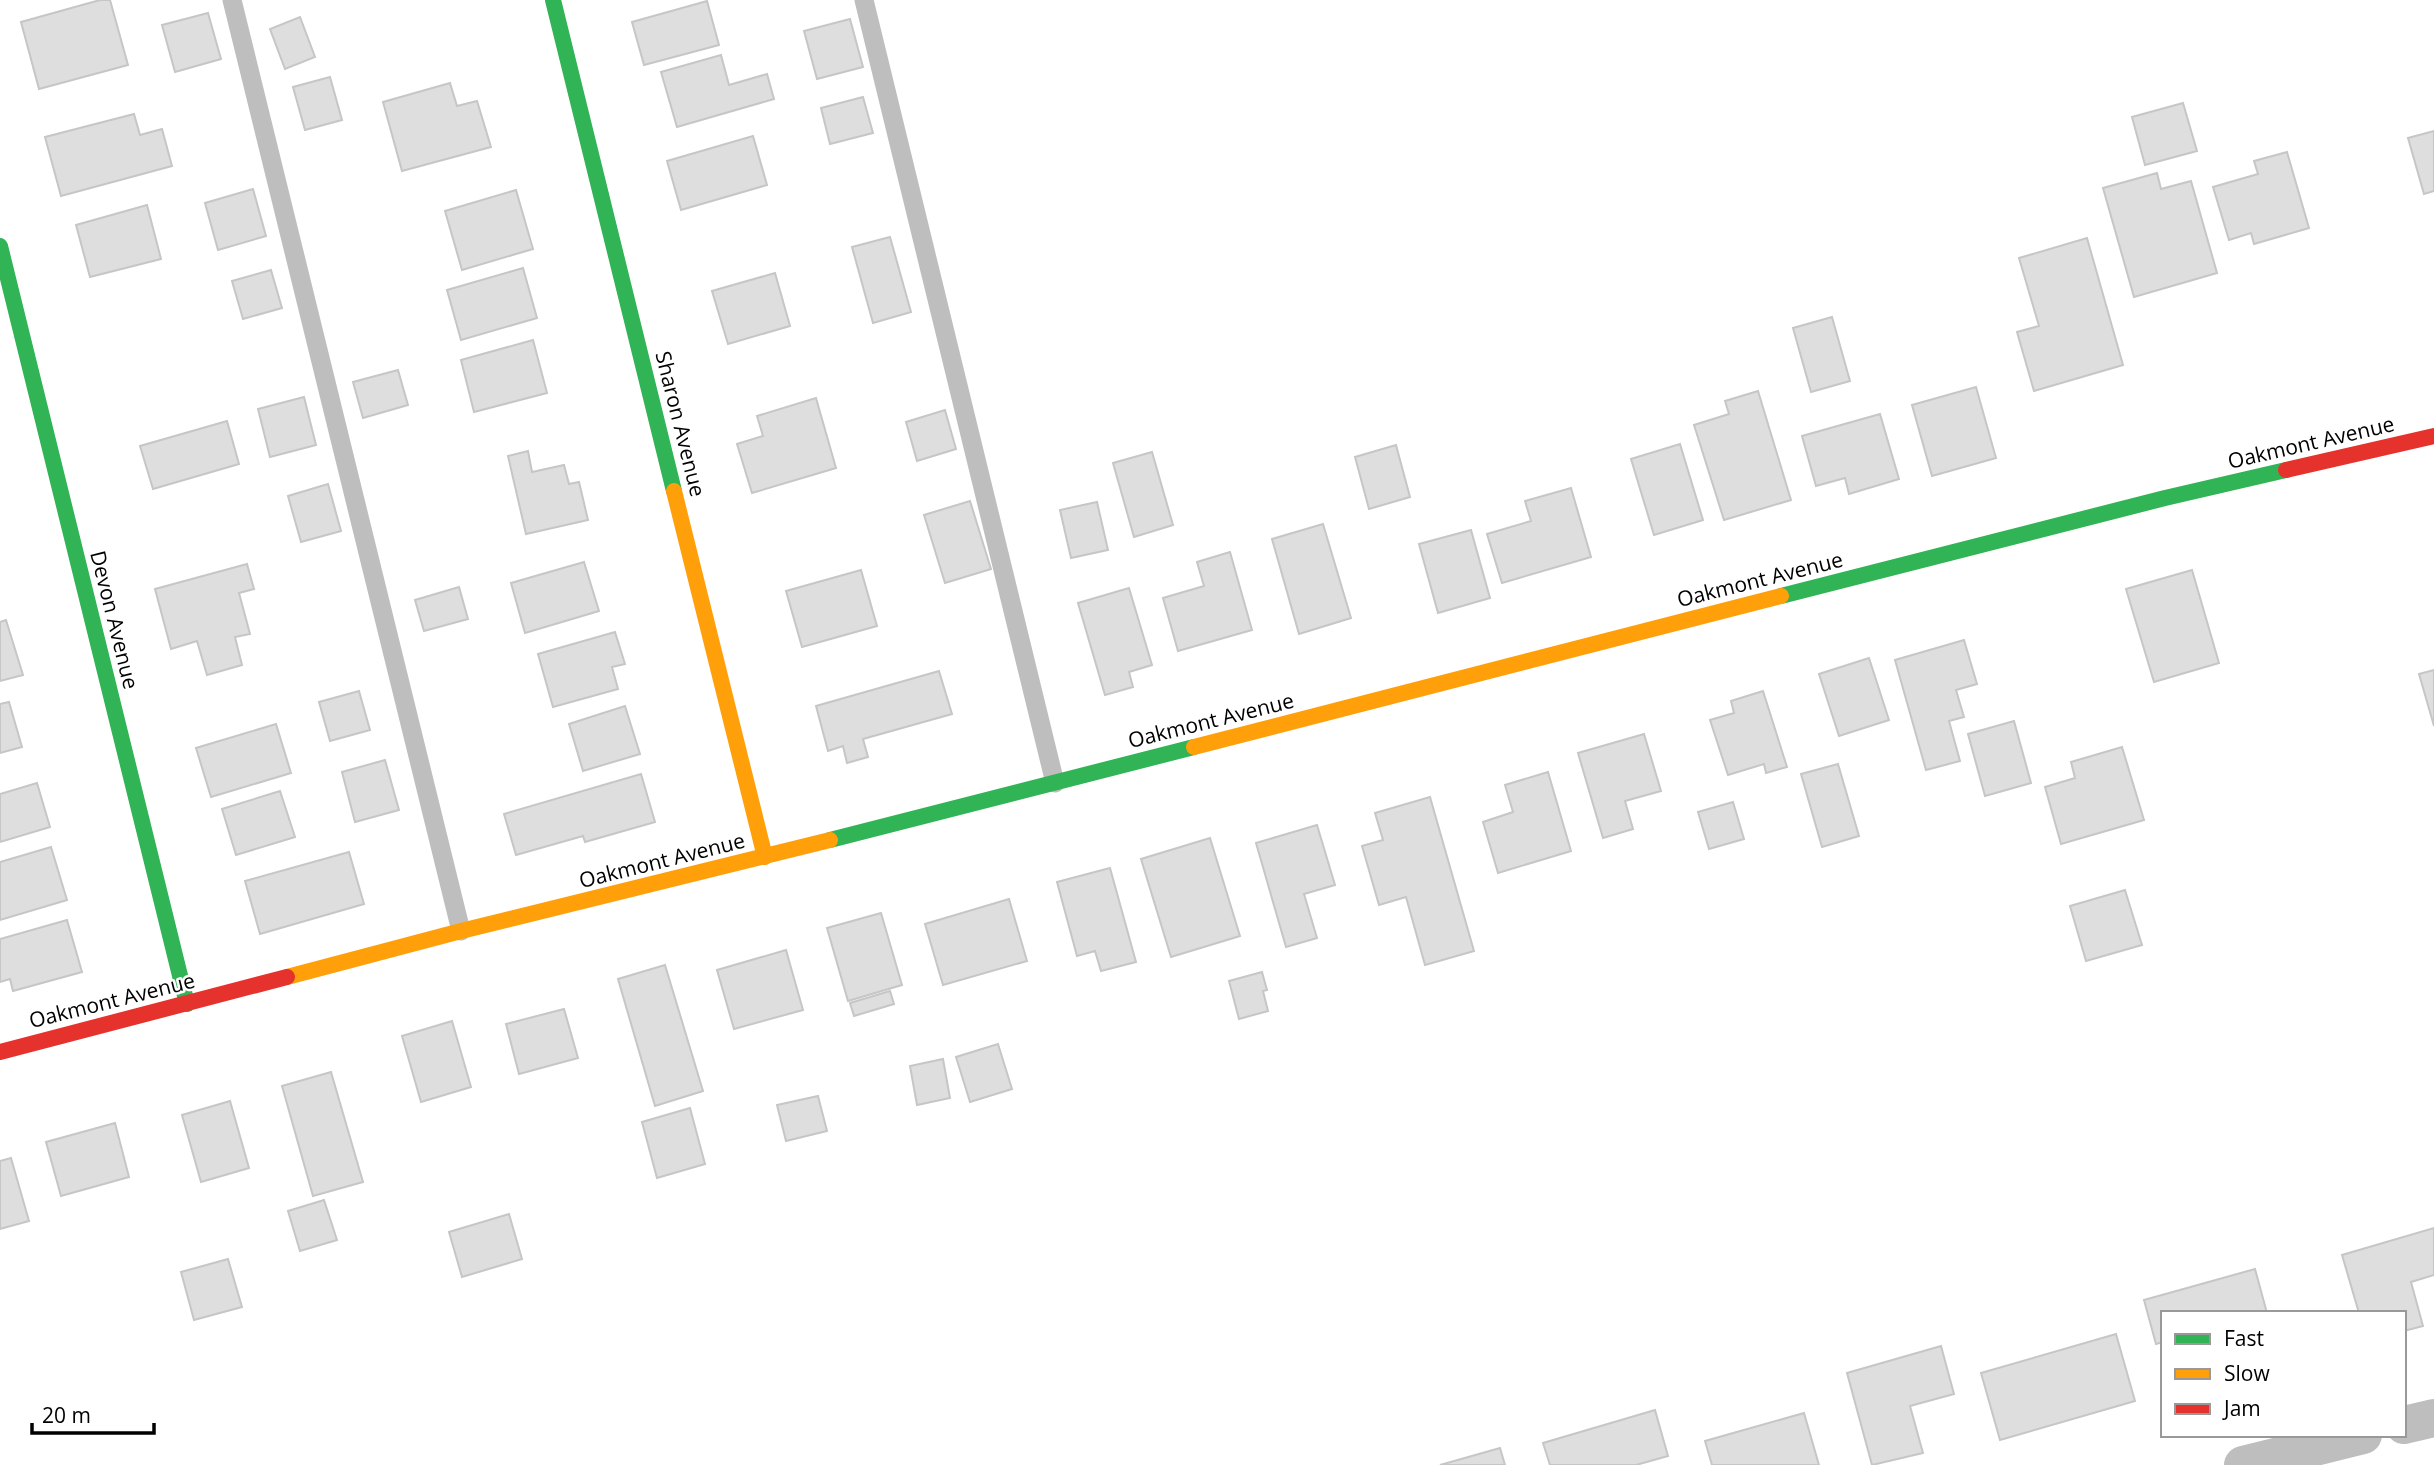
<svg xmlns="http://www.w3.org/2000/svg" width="2434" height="1465" font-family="'Open Sans',sans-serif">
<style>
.building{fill:#dedede;stroke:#c6c6c6;stroke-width:2}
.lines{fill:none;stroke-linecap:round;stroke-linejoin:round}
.lane{stroke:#bebebe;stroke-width:19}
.street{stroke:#bebebe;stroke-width:38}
.fast{stroke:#30b455;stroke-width:16}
.slow{stroke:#ff9f0a;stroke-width:16}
.jam{stroke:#e5322d;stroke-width:16}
.labels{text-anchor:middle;stroke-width:5;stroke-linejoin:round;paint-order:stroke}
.street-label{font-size:21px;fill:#000;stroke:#fff}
</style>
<rect width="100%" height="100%" fill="#fff"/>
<g class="building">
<polygon points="100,0 110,0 128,65 39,89 21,22"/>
<polygon points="707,1 719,45 644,65 632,22"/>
<polygon points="208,13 221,59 175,72 162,25"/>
<polygon points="300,17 315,57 285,69 270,29"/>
<polygon points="850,19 863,67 817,79 804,31"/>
<polygon points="721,55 729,85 767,74 774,99 677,127 661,72"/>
<polygon points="330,77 342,120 305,130 293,87"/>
<polygon points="450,83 457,106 477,101 491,147 402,171 383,102"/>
<polygon points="863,97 873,133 830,144 821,108"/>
<polygon points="2183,103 2197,151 2145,165 2132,117"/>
<polygon points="134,114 140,135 162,129 172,166 61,196 45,137"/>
<polygon points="2434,131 2434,191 2424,194 2408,138"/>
<polygon points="753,136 767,185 681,210 667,161"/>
<polygon points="2287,152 2309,228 2254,244 2251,233 2229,240 2213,187 2258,174 2254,161"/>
<polygon points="2157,173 2161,189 2191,181 2217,273 2134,297 2103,188"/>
<polygon points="253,189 266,236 218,250 205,203"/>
<polygon points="516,190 533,249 462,270 445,211"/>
<polygon points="147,205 161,259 90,277 76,225"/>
<polygon points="890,237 911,312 873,323 852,247"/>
<polygon points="2087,238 2123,365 2034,391 2017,332 2039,326 2019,258"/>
<polygon points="523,268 537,318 461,340 447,290"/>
<polygon points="271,270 282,308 243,319 232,281"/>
<polygon points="775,273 790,326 728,344 712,291"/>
<polygon points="1832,317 1850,381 1811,392 1793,328"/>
<polygon points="533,340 547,393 474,412 461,360"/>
<polygon points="398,370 408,405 363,418 353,382"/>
<polygon points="1976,387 1996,458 1932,476 1912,405"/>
<polygon points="1758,391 1791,500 1724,520 1694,425 1729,414 1725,401"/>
<polygon points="304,397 316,445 270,457 258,409"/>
<polygon points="816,398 836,468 752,493 737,444 763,436 757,416"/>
<polygon points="945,410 956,449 917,461 906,422"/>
<polygon points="1880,414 1899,479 1849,494 1845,478 1816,486 1802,436"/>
<polygon points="227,421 239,464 153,489 140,446"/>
<polygon points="1680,444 1703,520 1654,535 1631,459"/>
<polygon points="1396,445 1410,497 1369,509 1355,457"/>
<polygon points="528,451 532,472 564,465 569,484 579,482 588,520 526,534 508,456"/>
<polygon points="1152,452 1173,525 1134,537 1113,463"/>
<polygon points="328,484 341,531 301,542 288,496"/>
<polygon points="1571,488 1591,557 1502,583 1487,534 1531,521 1525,501"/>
<polygon points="970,501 991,569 945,583 924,515"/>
<polygon points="1097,502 1108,550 1071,558 1060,510"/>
<polygon points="1323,524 1351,618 1299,634 1272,539"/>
<polygon points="1471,530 1490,598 1438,613 1419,544"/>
<polygon points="1230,552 1252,630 1178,651 1163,598 1204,586 1197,562"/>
<polygon points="584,562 599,611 525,633 511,583"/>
<polygon points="247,564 254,589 239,593 250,634 235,637 242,665 207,675 197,641 171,649 155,589"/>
<polygon points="861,570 877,626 802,647 786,591"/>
<polygon points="2192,570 2219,663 2154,682 2126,589"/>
<polygon points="459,587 468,619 424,631 415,600"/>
<polygon points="1129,588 1152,665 1129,672 1133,687 1105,695 1078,603"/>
<polygon points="6,620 23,675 0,681 0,622"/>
<polygon points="615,632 625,664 612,667 618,689 553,707 538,654"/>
<polygon points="1964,640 1977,684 1956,690 1964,717 1949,721 1960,761 1926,770 1895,660"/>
<polygon points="1869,658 1889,720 1839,736 1819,674"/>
<polygon points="2434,670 2434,726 2419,674"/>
<polygon points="939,671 952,714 863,739 868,757 847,763 843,746 828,751 816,706"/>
<polygon points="359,691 370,730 330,741 319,702"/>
<polygon points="1763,691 1787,767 1766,773 1764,764 1728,775 1710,720 1734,713 1731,701"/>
<polygon points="9,702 22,747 0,753 0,704"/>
<polygon points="625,706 640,754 583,771 569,724"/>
<polygon points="2014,721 2031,783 1985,796 1968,734"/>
<polygon points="276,724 291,773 211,797 196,748"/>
<polygon points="1644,734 1661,791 1625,801 1633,829 1603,838 1578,753"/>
<polygon points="2122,747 2144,820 2061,844 2045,787 2075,778 2071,762"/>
<polygon points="385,760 399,810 355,822 342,772"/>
<polygon points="1838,764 1859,836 1822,847 1801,774"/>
<polygon points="1548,772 1571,851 1498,873 1483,822 1513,812 1505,785"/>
<polygon points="641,774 655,822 585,842 583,836 516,855 504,814"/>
<polygon points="37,783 50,827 0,842 0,794"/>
<polygon points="280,791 295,837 236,855 222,809"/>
<polygon points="1430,797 1474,951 1425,965 1406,897 1379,905 1362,846 1383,840 1375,813"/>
<polygon points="1733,802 1744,839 1709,849 1698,812"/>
<polygon points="1317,825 1335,885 1304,894 1317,938 1286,947 1256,843"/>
<polygon points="1210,838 1240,936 1171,957 1141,859"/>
<polygon points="51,847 67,900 0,920 0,862"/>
<polygon points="349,852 364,904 260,934 245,881"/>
<polygon points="1110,868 1136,962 1101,971 1095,951 1077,956 1057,882"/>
<polygon points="2125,890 2142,945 2086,961 2070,906"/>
<polygon points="1009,899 1027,961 943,985 925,924"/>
<polygon points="881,913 902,985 848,1001 827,928"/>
<polygon points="67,920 82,972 13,991 10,979 0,982 0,939"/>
<polygon points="786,950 803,1010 734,1029 717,970"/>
<polygon points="665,965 703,1091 655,1106 618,979"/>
<polygon points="1262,972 1267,990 1263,991 1268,1011 1239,1019 1229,981"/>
<polygon points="890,991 894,1004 854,1016 850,1003"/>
<polygon points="564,1009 578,1058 519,1074 506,1024"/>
<polygon points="452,1021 471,1087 421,1102 402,1036"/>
<polygon points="998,1044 1012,1089 970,1102 956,1057"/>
<polygon points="943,1059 950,1098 917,1105 910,1066"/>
<polygon points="331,1072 363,1182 313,1196 282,1086"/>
<polygon points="818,1096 827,1131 786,1141 777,1105"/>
<polygon points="230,1101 249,1168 201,1182 182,1115"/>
<polygon points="690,1108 705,1164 657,1178 642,1122"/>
<polygon points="115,1123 129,1177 61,1196 46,1142"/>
<polygon points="11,1158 29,1221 0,1229 0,1161"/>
<polygon points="324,1200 337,1240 300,1251 288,1211"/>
<polygon points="509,1214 522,1259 462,1277 449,1232"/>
<polygon points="2434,1228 2434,1275 2411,1282 2423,1326 2404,1331 2404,1313 2359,1313 2342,1255"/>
<polygon points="228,1259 242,1307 194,1320 181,1272"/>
<polygon points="2255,1269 2267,1313 2163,1313 2163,1342 2156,1344 2144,1300"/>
<polygon points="2116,1334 2135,1401 2000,1440 1981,1373"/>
<polygon points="1941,1346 1954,1394 1910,1406 1923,1453 1872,1465 1847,1373"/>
<polygon points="1655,1410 1668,1456 1636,1465 1550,1465 1543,1443"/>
<polygon points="1804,1413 1819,1465 1712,1465 1705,1441"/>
<polygon points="1500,1448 1505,1465 1440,1465"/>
</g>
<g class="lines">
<g class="lane">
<polyline points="232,0 461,931"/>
<polyline points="864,0 1055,783"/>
</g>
<g class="street">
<polyline points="2404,1425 2434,1418"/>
<polyline points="2243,1465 2363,1435"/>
</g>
<g class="fast">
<polyline points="553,0 674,491"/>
<polyline points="0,246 187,1004"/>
<polyline points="1781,596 2165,498 2286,470"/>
<polyline points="830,840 1194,747"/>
</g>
<g class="slow">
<polyline points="674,491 765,857"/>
<polyline points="1194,747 1781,596"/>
<polyline points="287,977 461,931 830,840"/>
</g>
<g class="jam">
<polyline points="2286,470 2434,436"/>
<polyline points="0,1052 287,977"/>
</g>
</g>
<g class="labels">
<g class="street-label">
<text transform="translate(680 424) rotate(76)" y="7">Sharon Avenue</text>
<text transform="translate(2311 443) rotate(-13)" y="7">Oakmont Avenue</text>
<text transform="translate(1760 580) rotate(-14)" y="7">Oakmont Avenue</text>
<text transform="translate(114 620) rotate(76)" y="7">Devon Avenue</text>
<text transform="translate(1211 721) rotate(-14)" y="7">Oakmont Avenue</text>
<text transform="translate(662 861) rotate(-14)" y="7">Oakmont Avenue</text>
<text transform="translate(112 1001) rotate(-14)" y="7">Oakmont Avenue</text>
</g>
</g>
<rect x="2161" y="1311" width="245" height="126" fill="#ffffff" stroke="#999999" stroke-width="2"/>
<rect x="2175" y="1334" width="35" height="10" fill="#30b455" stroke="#999999" stroke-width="2"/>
<text x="2224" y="1346" font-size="21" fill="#000000">Fast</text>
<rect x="2175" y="1369" width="35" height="10" fill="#ff9f0a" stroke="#999999" stroke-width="2"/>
<text x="2224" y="1381" font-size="21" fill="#000000">Slow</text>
<rect x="2175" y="1404" width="35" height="10" fill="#e5322d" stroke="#999999" stroke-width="2"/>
<text x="2224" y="1416" font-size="21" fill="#000000">Jam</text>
<path d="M32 1423v10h122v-10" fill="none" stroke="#000000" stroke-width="3.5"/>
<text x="42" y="1423" font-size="21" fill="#000000" stroke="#ffffff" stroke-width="5" paint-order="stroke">20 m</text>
</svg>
